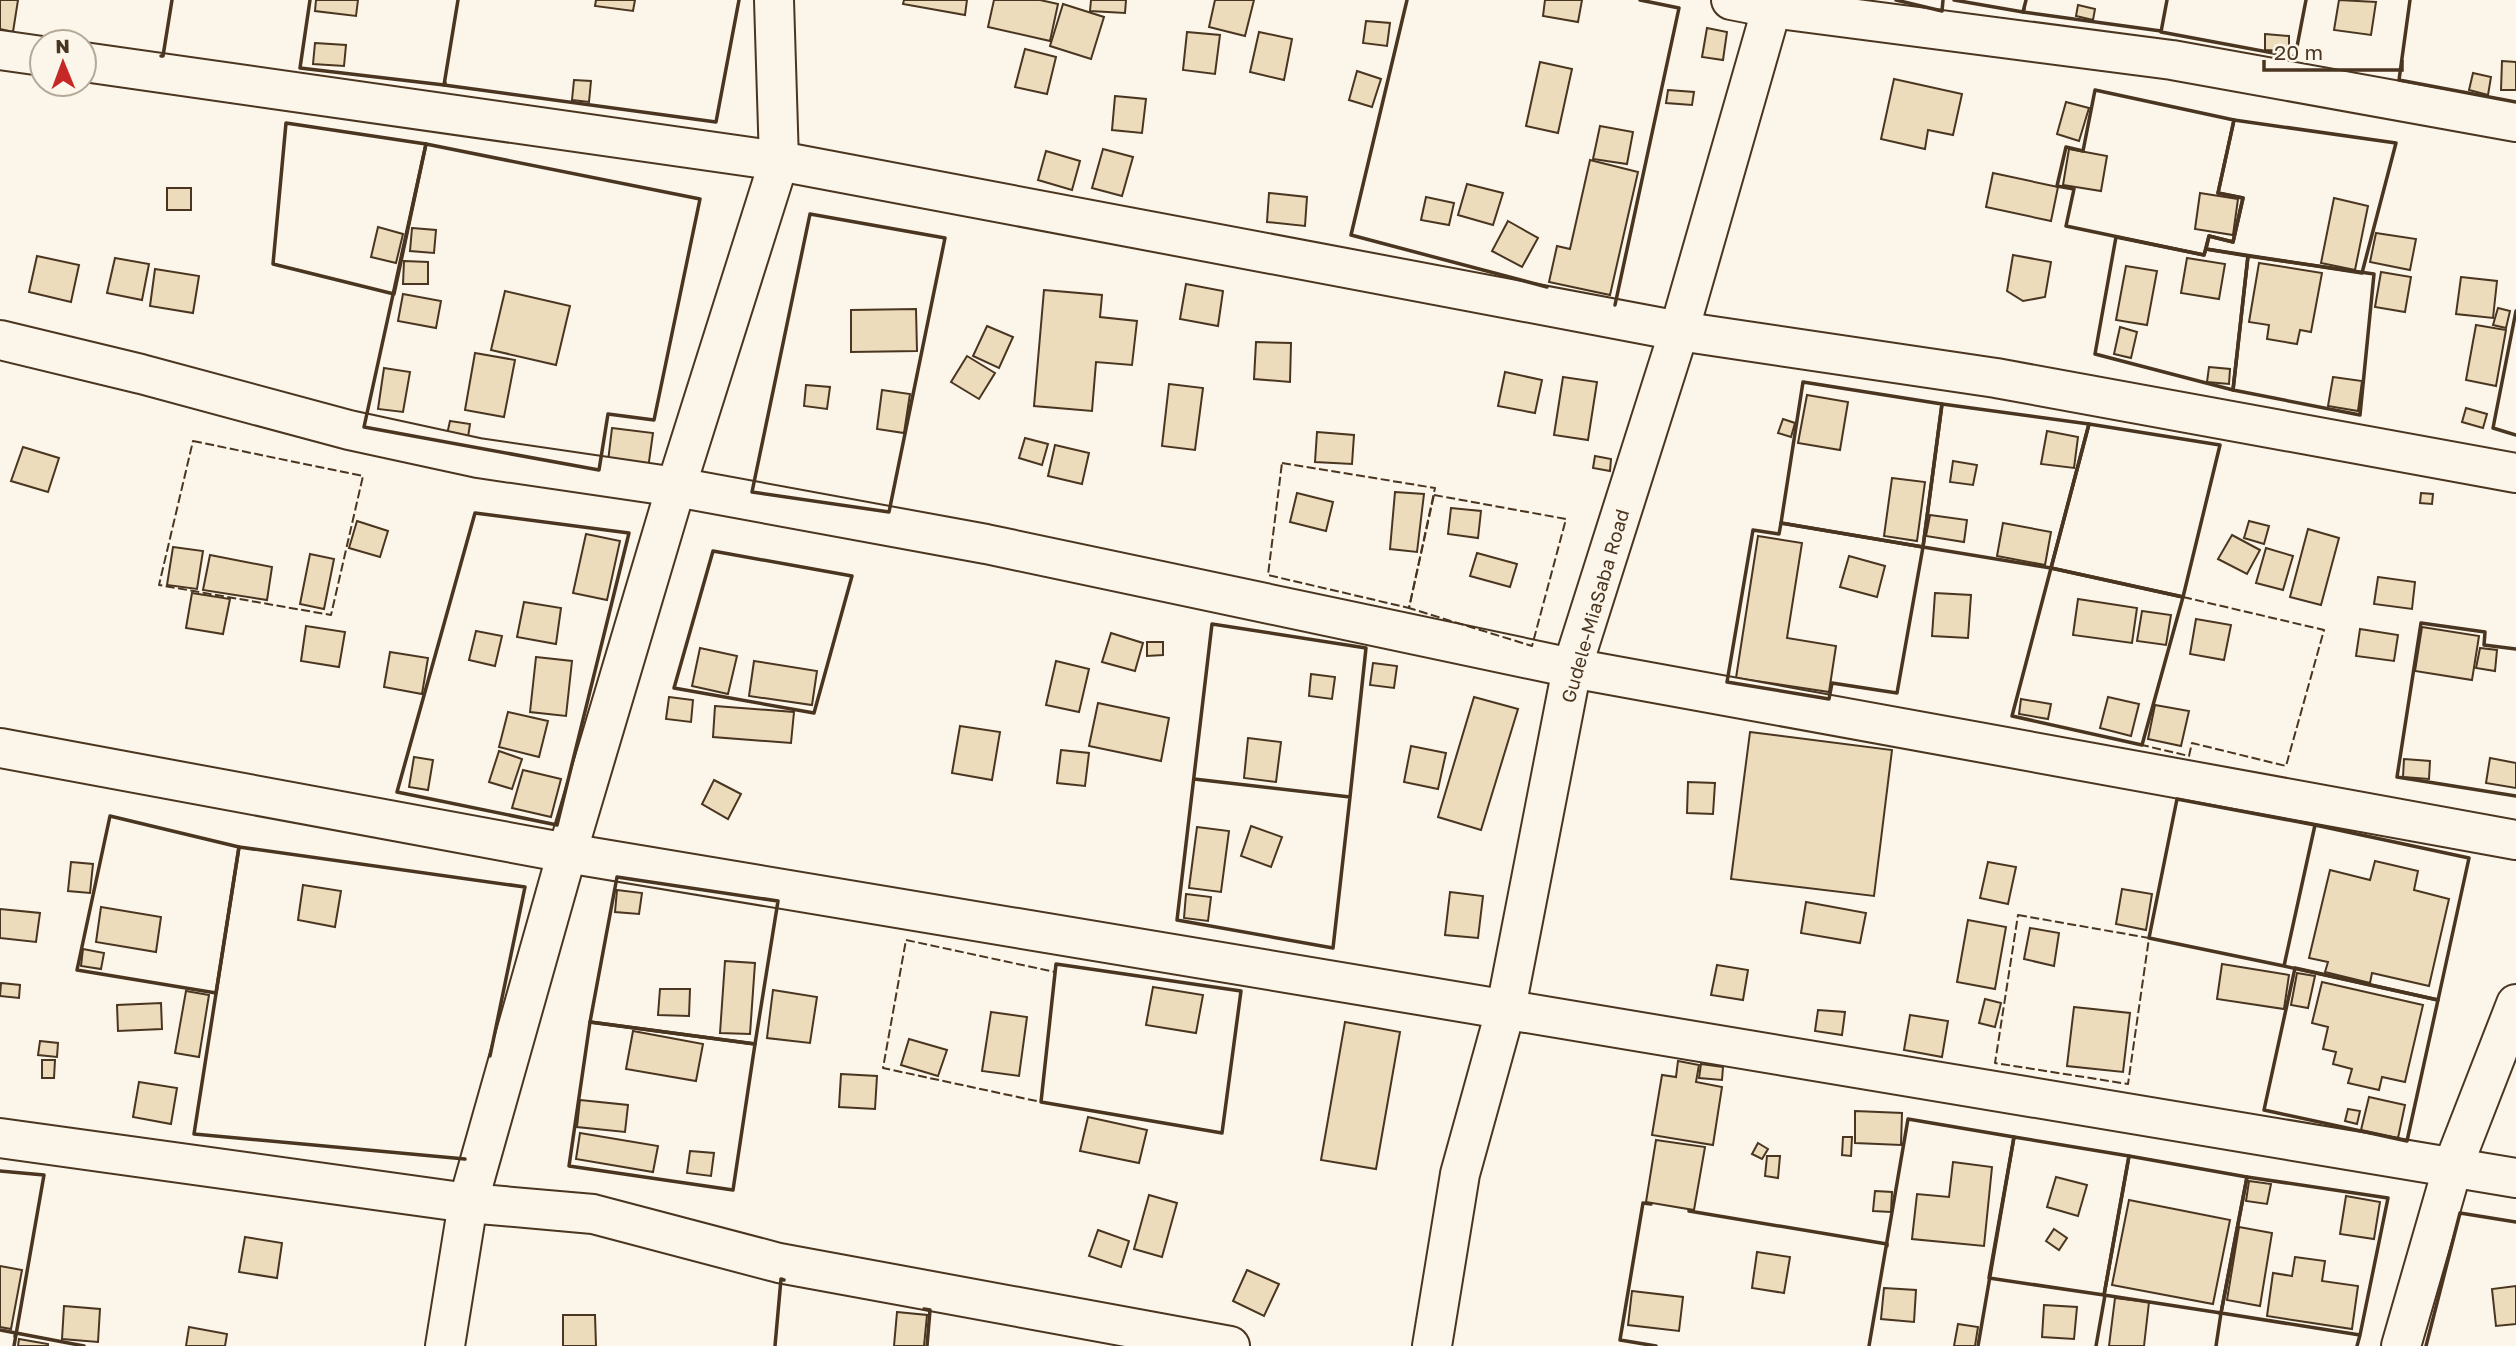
<svg xmlns="http://www.w3.org/2000/svg" width="2516" height="1346" font-family="'Golos Text',sans-serif">
<style>
.building{fill:#ecdcbc;stroke:#4a3520;stroke-width:2}
.lines{fill:none;stroke-linecap:round;stroke-linejoin:round}
.minor-casing{stroke:#4a3520;stroke-width:42}
.minor{stroke:#fbf6e9;stroke-width:38}
.fence{stroke:#4a3520;stroke-width:2;stroke-dasharray:9 3.5;stroke-linecap:butt}
.wall{stroke:#4a3520;stroke-width:3.5}
.labels{text-anchor:middle;stroke-width:5;stroke-linejoin:round;paint-order:stroke}
.street-label{font-size:19px;fill:#4a3520;stroke:#fbf6e9}
</style>
<rect width="100%" height="100%" fill="#fbf6e9"/>
<g class="building">
<polygon points="0,0 18,0 13,32 0,29"/>
<polygon points="316,0 358,0 356,16 315,11"/>
<polygon points="596,0 635,0 633,11 595,6"/>
<polygon points="904,0 967,0 965,15 903,4"/>
<polygon points="994,0 1040,0 1058,4 1050,41 988,27"/>
<polygon points="1091,0 1126,0 1125,13 1090,11"/>
<polygon points="1215,0 1254,0 1245,36 1209,27"/>
<polygon points="1545,0 1582,0 1578,22 1543,16"/>
<polygon points="2339,0 2376,2 2371,35 2334,30"/>
<polygon points="1063,4 1104,17 1091,59 1050,46"/>
<polygon points="2078,5 2095,9 2093,20 2076,16"/>
<polygon points="1366,21 1390,23 1387,46 1363,43"/>
<polygon points="1707,28 1727,32 1723,60 1702,57"/>
<polygon points="1187,32 1220,35 1215,74 1183,70"/>
<polygon points="1259,32 1292,39 1284,80 1250,72"/>
<polygon points="2265,34 2289,36 2289,51 2265,50"/>
<polygon points="315,43 346,45 344,66 313,64"/>
<polygon points="1025,49 1056,57 1047,94 1015,87"/>
<polygon points="2502,61 2516,62 2516,90 2501,90"/>
<polygon points="1540,62 1572,69 1558,133 1526,126"/>
<polygon points="1357,71 1381,79 1372,107 1349,100"/>
<polygon points="2473,73 2491,77 2488,95 2469,90"/>
<polygon points="1894,79 1962,94 1953,135 1928,130 1925,149 1881,139"/>
<polygon points="574,80 591,81 589,102 572,100"/>
<polygon points="1668,90 1694,92 1692,105 1666,103"/>
<polygon points="1115,96 1146,99 1142,133 1112,130"/>
<polygon points="2066,102 2089,108 2079,141 2057,134"/>
<polygon points="1600,126 1633,132 1627,164 1593,159"/>
<polygon points="1103,149 1133,157 1122,196 1092,188"/>
<polygon points="2069,149 2107,156 2101,191 2063,185"/>
<polygon points="1046,151 1080,161 1072,190 1038,180"/>
<polygon points="1590,160 1638,172 1610,295 1549,282 1557,246 1570,249"/>
<polygon points="1993,173 2058,187 2051,221 1986,207"/>
<polygon points="1467,184 1503,193 1493,225 1458,215"/>
<rect x="167" y="188" width="24" height="22"/>
<polygon points="1269,193 1307,197 1305,226 1267,222"/>
<polygon points="2200,193 2238,199 2233,235 2195,229"/>
<polygon points="1426,197 1454,203 1449,225 1421,220"/>
<polygon points="2334,198 2368,206 2355,270 2321,263"/>
<polygon points="1508,221 1538,238 1522,267 1492,251"/>
<polygon points="378,227 403,234 396,263 371,257"/>
<polygon points="412,228 436,230 434,253 410,251"/>
<polygon points="2376,233 2416,239 2410,270 2370,262"/>
<polygon points="2013,255 2051,262 2045,297 2023,301 2007,291"/>
<polygon points="37,256 79,265 71,302 29,292"/>
<polygon points="115,258 149,264 142,300 107,293"/>
<polygon points="2187,258 2225,264 2219,299 2181,293"/>
<polygon points="404,261 428,262 428,284 403,284"/>
<polygon points="2259,263 2322,273 2311,332 2300,330 2297,344 2267,339 2269,325 2249,322"/>
<polygon points="2126,266 2157,271 2147,325 2116,320"/>
<polygon points="155,269 199,276 193,313 150,306"/>
<polygon points="2381,272 2411,277 2405,312 2375,307"/>
<polygon points="2461,277 2497,281 2493,318 2456,314"/>
<polygon points="1186,284 1223,291 1218,326 1180,319"/>
<polygon points="1044,290 1102,295 1100,317 1137,321 1132,365 1096,362 1092,411 1034,406"/>
<polygon points="505,291 570,306 556,365 491,350"/>
<polygon points="403,294 441,301 436,328 398,321"/>
<polygon points="2498,308 2510,311 2506,328 2493,325"/>
<polygon points="916,309 917,351 851,352 851,310"/>
<polygon points="2476,325 2506,330 2496,386 2466,380"/>
<polygon points="987,326 1013,337 999,368 973,356"/>
<polygon points="2120,327 2137,332 2131,358 2114,354"/>
<polygon points="1256,342 1291,343 1290,382 1254,379"/>
<polygon points="475,353 515,360 504,417 465,410"/>
<polygon points="967,356 995,373 979,399 951,382"/>
<polygon points="2209,367 2230,369 2229,384 2207,382"/>
<polygon points="384,368 410,372 403,412 378,409"/>
<polygon points="1505,372 1542,380 1535,413 1498,406"/>
<polygon points="1563,377 1597,382 1588,440 1554,435"/>
<polygon points="2333,377 2362,381 2358,411 2328,406"/>
<polygon points="1169,384 1203,388 1195,450 1162,446"/>
<polygon points="806,385 830,387 827,409 804,406"/>
<polygon points="882,390 910,394 904,433 877,429"/>
<polygon points="1807,395 1848,402 1840,450 1798,443"/>
<polygon points="2466,408 2487,414 2483,428 2462,422"/>
<polygon points="1783,419 1795,423 1791,437 1778,433"/>
<polygon points="450,421 470,424 467,444 446,439"/>
<polygon points="612,428 653,433 647,476 607,470"/>
<polygon points="2047,431 2078,437 2074,468 2041,464"/>
<polygon points="1317,432 1354,435 1352,464 1315,462"/>
<polygon points="1025,438 1048,444 1042,465 1019,458"/>
<polygon points="1055,445 1089,453 1082,484 1048,476"/>
<polygon points="23,447 59,458 48,492 11,481"/>
<polygon points="1595,456 1611,459 1610,471 1593,468"/>
<polygon points="1953,461 1977,465 1973,485 1950,482"/>
<polygon points="1892,478 1925,482 1917,541 1884,536"/>
<polygon points="1395,492 1424,494 1417,552 1390,549"/>
<polygon points="1297,493 1333,502 1326,531 1290,522"/>
<polygon points="2421,493 2433,494 2432,504 2420,503"/>
<polygon points="1451,508 1481,511 1478,538 1448,534"/>
<polygon points="1930,515 1967,520 1964,542 1926,536"/>
<polygon points="357,521 388,531 380,557 349,548"/>
<polygon points="2249,521 2269,526 2264,544 2244,538"/>
<polygon points="2003,523 2051,532 2045,565 1997,556"/>
<polygon points="2308,529 2339,538 2321,605 2290,597"/>
<polygon points="586,534 620,541 607,600 573,593"/>
<polygon points="2232,535 2260,550 2247,574 2218,559"/>
<polygon points="1758,536 1802,543 1787,638 1836,646 1829,692 1736,678"/>
<polygon points="173,547 203,551 197,589 167,585"/>
<polygon points="2266,548 2293,556 2283,590 2256,583"/>
<polygon points="1477,553 1517,564 1510,587 1470,576"/>
<polygon points="310,554 334,559 324,609 300,604"/>
<polygon points="210,555 272,567 267,600 203,590"/>
<polygon points="1849,556 1885,566 1877,597 1840,587"/>
<polygon points="2378,577 2415,582 2412,609 2374,604"/>
<polygon points="192,593 230,599 223,634 186,628"/>
<polygon points="1935,593 1971,595 1968,638 1932,636"/>
<polygon points="2078,599 2137,608 2132,643 2073,635"/>
<polygon points="524,602 561,608 556,644 517,637"/>
<polygon points="2142,611 2171,615 2166,645 2137,641"/>
<polygon points="2196,619 2231,625 2224,660 2190,654"/>
<polygon points="306,626 345,632 339,667 301,661"/>
<polygon points="2422,627 2479,636 2472,680 2415,671"/>
<polygon points="2360,629 2398,635 2394,661 2356,656"/>
<polygon points="476,631 502,636 495,666 469,660"/>
<polygon points="1111,633 1143,643 1135,671 1102,662"/>
<polygon points="1147,642 1163,642 1163,655 1147,656"/>
<polygon points="700,648 737,656 728,694 692,686"/>
<polygon points="2480,648 2497,650 2495,671 2476,668"/>
<polygon points="390,652 428,658 422,694 384,687"/>
<polygon points="536,657 572,661 566,716 530,712"/>
<polygon points="754,661 817,671 812,705 749,696"/>
<polygon points="1056,661 1089,669 1079,712 1046,705"/>
<polygon points="1373,663 1397,666 1394,688 1370,685"/>
<polygon points="1311,674 1335,677 1332,699 1309,696"/>
<polygon points="669,697 693,700 691,722 666,719"/>
<polygon points="1474,697 1518,709 1481,830 1438,817"/>
<polygon points="2108,697 2139,704 2131,736 2100,728"/>
<polygon points="2021,699 2051,704 2048,719 2019,714"/>
<polygon points="1098,703 1169,718 1161,761 1089,746"/>
<polygon points="2155,705 2189,711 2181,746 2148,739"/>
<polygon points="715,706 794,712 791,743 713,737"/>
<polygon points="508,712 548,721 539,757 499,747"/>
<polygon points="960,726 1000,732 992,780 952,773"/>
<polygon points="1750,732 1892,750 1874,896 1731,879"/>
<polygon points="1248,738 1281,742 1276,782 1244,778"/>
<polygon points="1411,746 1446,753 1438,789 1404,782"/>
<polygon points="1061,750 1089,753 1085,786 1057,783"/>
<polygon points="499,751 522,759 512,789 489,782"/>
<polygon points="414,757 433,760 428,790 409,787"/>
<polygon points="2490,758 2516,763 2516,788 2486,783"/>
<polygon points="2404,759 2430,761 2429,779 2403,777"/>
<polygon points="523,770 561,779 551,817 512,808"/>
<polygon points="714,780 741,794 728,819 702,804"/>
<polygon points="1688,782 1715,783 1713,814 1687,813"/>
<polygon points="1251,826 1282,837 1271,867 1241,856"/>
<polygon points="1197,827 1229,831 1221,892 1189,888"/>
<polygon points="2375,861 2418,871 2414,890 2449,899 2429,986 2372,973 2370,983 2325,972 2328,962 2309,958 2330,870 2370,880"/>
<polygon points="71,862 93,864 90,893 68,891"/>
<polygon points="1988,862 2016,867 2008,904 1980,898"/>
<polygon points="303,885 341,891 335,927 298,920"/>
<polygon points="2122,889 2152,894 2146,930 2116,924"/>
<polygon points="617,890 642,893 639,914 615,912"/>
<polygon points="1450,892 1483,896 1478,938 1445,935"/>
<polygon points="1186,894 1211,897 1208,921 1184,918"/>
<polygon points="1806,902 1866,913 1860,943 1801,933"/>
<polygon points="101,907 161,917 156,952 96,942"/>
<polygon points="0,909 40,913 36,942 0,938"/>
<polygon points="1968,920 2006,927 1995,989 1957,982"/>
<polygon points="2030,928 2059,933 2054,966 2024,959"/>
<polygon points="83,949 104,953 101,969 81,966"/>
<polygon points="725,961 755,963 750,1034 720,1033"/>
<polygon points="2222,964 2289,975 2284,1009 2217,999"/>
<polygon points="1717,965 1748,970 1743,1000 1711,995"/>
<polygon points="2297,973 2315,976 2308,1008 2291,1005"/>
<polygon points="2322,982 2423,1005 2405,1082 2382,1077 2379,1090 2348,1083 2352,1069 2333,1064 2336,1052 2323,1049 2328,1027 2312,1023"/>
<polygon points="1,983 20,985 19,998 0,996"/>
<polygon points="1153,987 1203,995 1196,1033 1146,1025"/>
<polygon points="660,989 690,989 689,1016 658,1015"/>
<polygon points="773,990 817,997 810,1043 767,1038"/>
<polygon points="186,991 209,995 199,1057 175,1053"/>
<polygon points="1985,999 2001,1003 1995,1027 1979,1023"/>
<polygon points="161,1003 162,1029 118,1031 117,1005"/>
<polygon points="2074,1007 2130,1013 2123,1072 2067,1066"/>
<polygon points="1818,1010 1845,1012 1842,1035 1815,1031"/>
<polygon points="991,1012 1027,1017 1019,1076 982,1071"/>
<polygon points="1910,1015 1948,1021 1942,1057 1904,1050"/>
<polygon points="1345,1022 1400,1032 1376,1169 1321,1160"/>
<polygon points="633,1031 703,1044 696,1081 626,1069"/>
<polygon points="909,1039 947,1050 938,1076 901,1065"/>
<polygon points="40,1041 58,1043 57,1057 38,1055"/>
<polygon points="42,1060 55,1060 54,1078 42,1078"/>
<polygon points="1678,1061 1699,1065 1696,1082 1722,1087 1713,1145 1652,1135 1662,1075 1676,1077"/>
<polygon points="1701,1064 1723,1067 1722,1080 1699,1078"/>
<polygon points="841,1074 877,1076 875,1109 839,1107"/>
<polygon points="139,1082 177,1088 171,1124 133,1117"/>
<polygon points="2369,1097 2405,1105 2398,1138 2361,1130"/>
<polygon points="580,1100 628,1105 625,1132 577,1127"/>
<polygon points="2348,1109 2360,1111 2357,1124 2345,1121"/>
<polygon points="1855,1111 1902,1113 1901,1145 1855,1143"/>
<polygon points="1088,1117 1147,1130 1139,1163 1080,1151"/>
<polygon points="580,1133 658,1146 653,1172 576,1159"/>
<polygon points="1843,1137 1852,1137 1851,1156 1842,1155"/>
<polygon points="1656,1140 1705,1147 1694,1210 1646,1202"/>
<polygon points="1758,1143 1768,1149 1762,1159 1752,1154"/>
<polygon points="690,1151 714,1153 711,1176 687,1173"/>
<polygon points="1767,1156 1780,1156 1778,1178 1765,1176"/>
<polygon points="1953,1162 1992,1167 1984,1246 1912,1239 1917,1194 1949,1197"/>
<polygon points="2056,1177 2087,1185 2078,1216 2047,1207"/>
<polygon points="2249,1181 2271,1184 2267,1204 2246,1201"/>
<polygon points="1875,1191 1892,1192 1891,1212 1873,1211"/>
<polygon points="1149,1195 1177,1203 1162,1257 1134,1249"/>
<polygon points="2346,1196 2380,1202 2374,1239 2340,1234"/>
<polygon points="2129,1200 2230,1220 2213,1304 2112,1285"/>
<polygon points="2239,1227 2272,1233 2260,1306 2227,1300"/>
<polygon points="2054,1229 2067,1238 2059,1250 2046,1241"/>
<polygon points="1098,1230 1129,1241 1121,1267 1089,1256"/>
<polygon points="245,1237 282,1243 277,1278 239,1272"/>
<polygon points="1757,1252 1790,1257 1784,1293 1752,1288"/>
<polygon points="2295,1257 2325,1261 2322,1281 2358,1286 2352,1329 2267,1316 2273,1273 2292,1276"/>
<polygon points="0,1266 22,1270 11,1329 0,1327"/>
<polygon points="1247,1270 1279,1284 1264,1316 1233,1301"/>
<polygon points="2516,1286 2516,1324 2496,1326 2492,1289"/>
<polygon points="1884,1288 1916,1290 1914,1322 1881,1319"/>
<polygon points="1632,1291 1683,1297 1679,1331 1628,1325"/>
<polygon points="2115,1298 2149,1302 2144,1346 2109,1346"/>
<polygon points="2044,1305 2077,1307 2074,1339 2042,1337"/>
<polygon points="64,1306 100,1309 98,1342 62,1339"/>
<polygon points="897,1312 927,1315 924,1346 894,1346"/>
<polygon points="563,1315 595,1315 596,1346 563,1346"/>
<polygon points="1958,1324 1978,1327 1975,1346 1954,1346"/>
<polygon points="189,1327 227,1334 225,1346 186,1346"/>
<polygon points="19,1339 48,1344 48,1346 18,1346"/>
</g>
<g class="lines">
<defs>
<g id="minor">
<polyline points="1731,0 1772,8 2172,60 2516,122"/>
<polyline points="0,50 42,56"/>
<polyline points="84,62 779,161 1679,331 1996,378 2516,473"/>
<polyline points="0,340 141,374 349,430 478,458 676,487 986,544 1572,668 2516,840"/>
<polyline points="0,748 567,853 2516,1178"/>
<polyline points="0,1138 468,1203 593,1214 779,1263 1230,1346"/>
<polyline points="445,1346 468,1203 567,853 676,487 779,161 774,0"/>
<polyline points="1432,1346 1460,1174 1506,1008 1572,668 1679,331 1774,0"/>
<polyline points="2401,1346 2453,1166 2516,1004"/>
</g>
</defs>
<use href="#minor" class="minor-casing"/>
<use href="#minor" class="minor"/>
<g class="fence">
<polygon points="193,441 363,476 331,615 159,585"/>
<polygon points="1282,463 1435,488 1409,608 1268,575"/>
<polygon points="1434,495 1566,519 1532,646 1409,608"/>
<polygon points="2183,597 2324,630 2286,766 2192,743 2189,756 2142,745"/>
<polygon points="2018,915 2149,938 2128,1084 1995,1063"/>
<polygon points="906,940 1055,972 1041,1102 883,1068"/>
</g>
<g class="wall">
<polyline points="310,0 300,68 444,85 445,83"/>
<polyline points="458,0 444,85 716,122 739,0"/>
<polyline points="1407,0 1351,235 1547,287"/>
<polyline points="1896,0 1942,11 1943,0"/>
<polyline points="1954,0 2023,12 2024,9"/>
<polyline points="2026,0 2023,12 2161,31"/>
<polyline points="2167,0 2161,32 2295,57 2306,0"/>
<polyline points="2410,0 2399,80 2516,102"/>
<polyline points="47,40 61,42"/>
<polyline points="161,56 163,56 172,0"/>
<polygon points="2095,90 2234,120 2218,193 2243,198 2233,242 2209,236 2204,255 2066,226 2074,189 2057,186 2066,147 2083,151"/>
<polygon points="2234,120 2396,143 2362,273 2206,249 2209,236 2233,242 2243,198 2218,193"/>
<polygon points="286,123 426,144 394,294 273,264"/>
<polygon points="426,144 700,199 654,420 608,414 599,470 364,427"/>
<polygon points="810,214 945,238 889,512 752,492"/>
<polygon points="2116,237 2204,255 2206,249 2248,256 2233,390 2095,354"/>
<polygon points="2248,256 2374,274 2360,415 2233,390"/>
<polyline points="1615,305 1679,8 1640,0"/>
<polyline points="2516,311 2493,428 2516,435"/>
<polygon points="1803,382 1942,404 1923,547 1781,523"/>
<polygon points="1942,404 2089,424 2051,568 1923,547"/>
<polygon points="2089,424 2220,445 2183,597 2051,568"/>
<polygon points="475,513 629,533 557,825 397,792"/>
<polygon points="1781,523 1923,547 1897,693 1832,683 1829,699 1727,682 1753,530 1779,534"/>
<polygon points="713,551 852,576 814,713 674,688"/>
<polygon points="2051,568 2183,597 2142,745 2012,716"/>
<polyline points="2516,649 2484,645 2485,632 2421,623 2397,777 2516,796"/>
<polyline points="1194,779 1350,797 1333,948 1177,920 1212,624 1366,648 1350,797 1194,779"/>
<polyline points="2315,825 2284,966 2149,938 2177,799 2315,825 2469,858 2438,1000 2284,966 2315,825"/>
<polyline points="239,847 216,993 77,970 110,816 239,847 525,887 490,1056"/>
<polyline points="239,847 194,1134 465,1159"/>
<polygon points="617,877 778,901 755,1044 590,1022"/>
<polygon points="1056,964 1241,991 1222,1133 1041,1102"/>
<polygon points="2295,968 2438,1000 2407,1141 2264,1110"/>
<polygon points="590,1022 755,1044 733,1190 569,1166"/>
<polygon points="2014,1137 2129,1156 2104,1295 1989,1278"/>
<polygon points="2129,1156 2247,1177 2221,1313 2104,1295"/>
<polyline points="0,1171 44,1175 14,1346"/>
<polyline points="1651,1204 1643,1203 1620,1340 1656,1346"/>
<polyline points="1689,1211 1887,1244 1887,1246"/>
<polyline points="924,1309 930,1310 927,1346"/>
<polyline points="0,1330 16,1333"/>
<polyline points="15,1336 16,1333 84,1346"/>
<polyline points="775,1346 781,1279 784,1280"/>
<polyline points="1869,1346 1908,1119 2014,1137 1978,1346"/>
<polyline points="2096,1346 2105,1295"/>
<polyline points="2216,1346 2221,1313 2219,1313"/>
<polyline points="2357,1346 2360,1335 2388,1198 2247,1177 2221,1313 2360,1335"/>
<polyline points="2426,1346 2460,1213 2516,1222"/>
</g>
</g>
<g class="labels">
<g class="street-label">
<text transform="translate(1595 606) rotate(-74)" y="7">Gudele-MiaSaba Road</text>
</g>
</g>
<g transform="translate(63 63) rotate(359)"><circle r="33" fill="#fbf6e9" stroke="#b4a999" stroke-width="2"/>
<path d="M0-5L12 26L0 18L-12 26Z" fill="#c62828"/>
<text y="-10" font-size="19" font-weight="bold" text-anchor="middle" fill="#4a3520">N</text>
</g>
<path d="M2264 60v10h138v-10" fill="none" stroke="#4a3520" stroke-width="3.5"/>
<text x="2274" y="60" font-size="21" fill="#4a3520" stroke="#fbf6e9" stroke-width="5" paint-order="stroke">20 m</text>
</svg>
